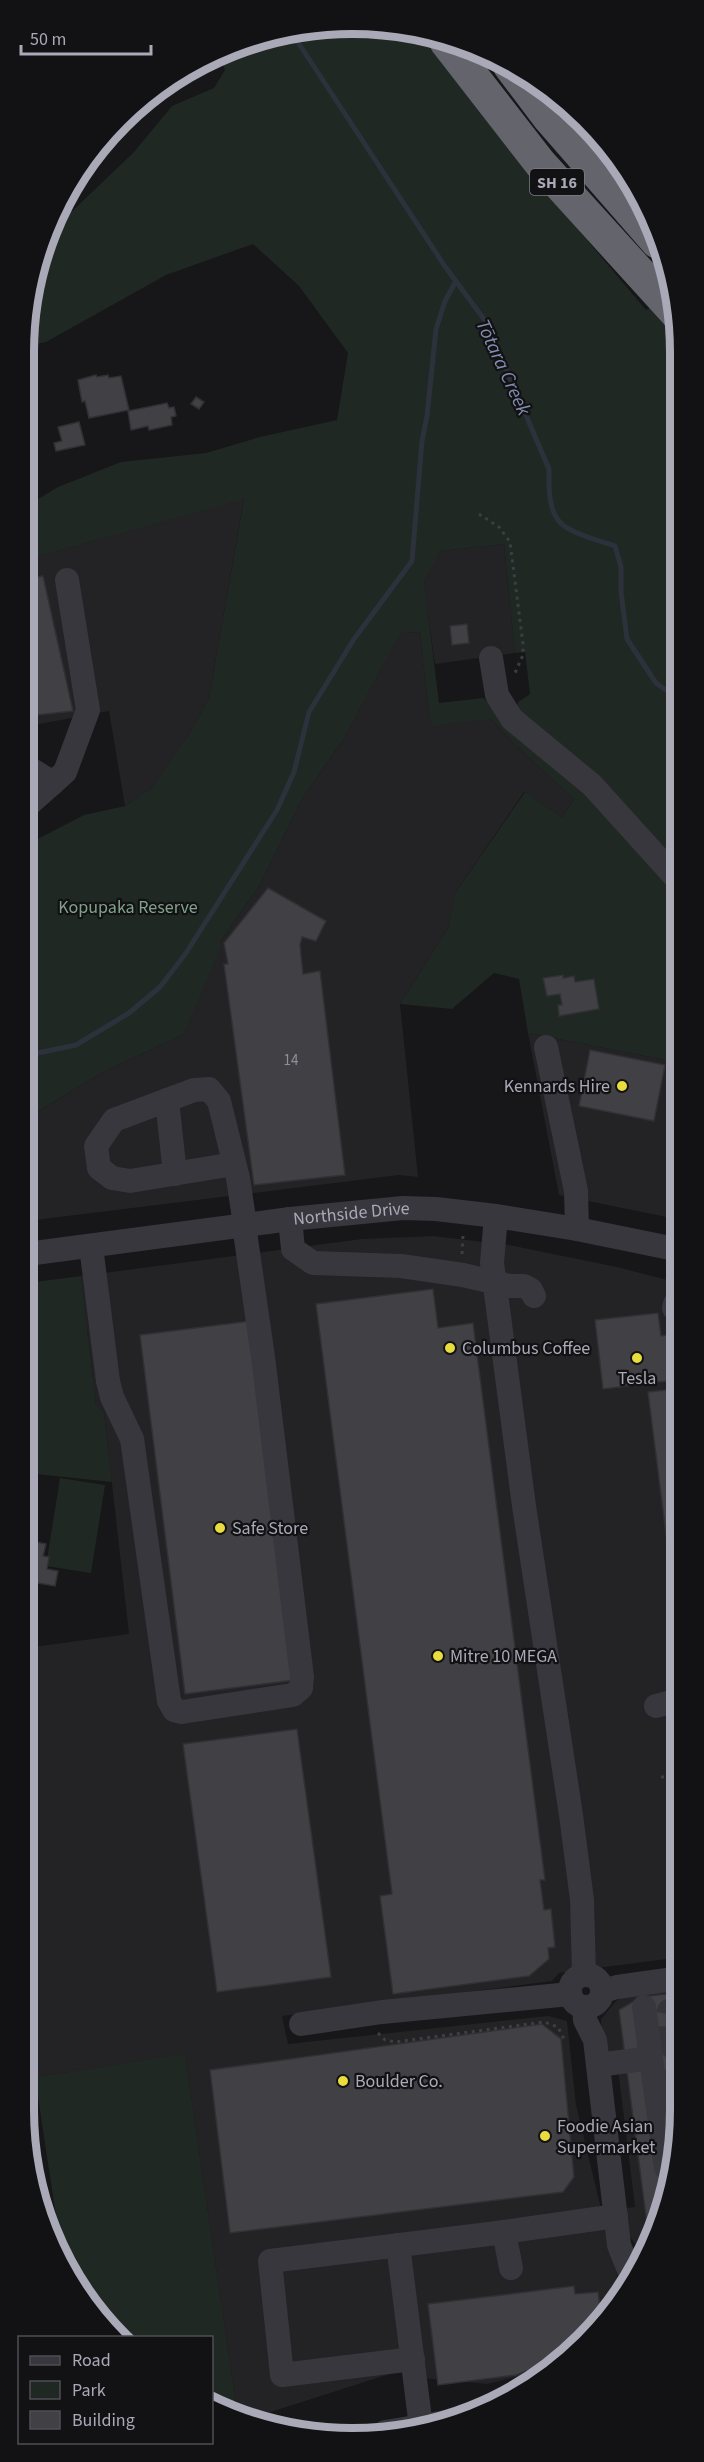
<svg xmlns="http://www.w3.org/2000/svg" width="704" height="2462" font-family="'Source Sans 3',sans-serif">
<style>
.built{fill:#232225}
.green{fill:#202823}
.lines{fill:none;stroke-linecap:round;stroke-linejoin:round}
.stream{stroke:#2d313b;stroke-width:5}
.building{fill:#414045;stroke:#313034;stroke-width:1.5}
.minor-tunnel{stroke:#343338;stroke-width:24;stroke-dasharray:24 12;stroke-linecap:butt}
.path{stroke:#3d3d44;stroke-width:3;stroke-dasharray:3 4.5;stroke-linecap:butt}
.minor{stroke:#38373d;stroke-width:24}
.highway{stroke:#64646d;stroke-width:33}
.poi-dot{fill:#e8dc3e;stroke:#121113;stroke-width:2}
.labels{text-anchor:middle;stroke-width:4.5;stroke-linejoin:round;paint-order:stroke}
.number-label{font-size:15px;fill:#8f8f9a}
.shield{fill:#121113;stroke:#7c7b86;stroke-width:1.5}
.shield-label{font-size:16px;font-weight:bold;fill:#a9a9b7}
.park-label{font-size:18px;fill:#81a18b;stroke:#121113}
.poi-label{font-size:18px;fill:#a9a9b7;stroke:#121113;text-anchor:start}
.street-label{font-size:18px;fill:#a9a9b7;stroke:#121113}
.water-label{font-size:20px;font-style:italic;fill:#828eb0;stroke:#121113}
.rim{fill:none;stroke:#a9a9b7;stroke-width:8}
</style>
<rect width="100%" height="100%" fill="#171618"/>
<g class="built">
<polygon points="244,498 209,698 189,734 153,788 125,806 109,711 29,726 29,559"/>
<polygon points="504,544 515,653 435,664 423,580 441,551"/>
<polygon points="420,632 429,715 491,719 515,745 574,799 562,817 524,792 455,893 448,928 400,1004 418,1177 399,1175 27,1221 27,1118 105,1071 184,1034 220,942 259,886 302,799 345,737 399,633"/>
<polygon points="528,1033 676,1062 676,1219 559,1195"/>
<polygon points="433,1236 509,1245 617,1267 675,1282 674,1958 559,1973 552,1981 282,2016 288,2044 548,2016 567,2021 576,2105 621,2291 555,2367 487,2384 423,2378 402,2370 255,2417 237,2412 185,2055 35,2077 24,2058 26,1648 129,1634 104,1413 96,1405 81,1276 362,1239"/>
<polygon points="674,1987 674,2174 643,2256 629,2235 625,2208 635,2207 616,2053 603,2054 601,2019 616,2001 633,1991"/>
</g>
<g class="green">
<polygon points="288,30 418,31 500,137 646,310 654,306 677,331 676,870 517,710 518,702 530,694 525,652 515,653 504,544 441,551 424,581 439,703 483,698 586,791 676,889 676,1062 528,1033 519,979 494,973 452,1009 400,1004 448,928 455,893 525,792 562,817 574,799 515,745 491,719 433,726 429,715 420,632 400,633 345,737 302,799 259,886 220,942 220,949 184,1034 105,1071 27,1118 28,844 84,815 125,806 152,788 189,734 209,698 244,499 29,559 30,504 58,487 121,462 206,453 260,437 337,420 348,353 299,286 253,244 166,275 46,342 30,345 30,288 58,222 67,216 134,152 172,106 214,88 225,70 220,59"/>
<polygon points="81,1276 96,1405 104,1413 112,1482 26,1473 27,1283"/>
<polygon points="60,1478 105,1485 91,1573 46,1566"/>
<polygon points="185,2054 237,2412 212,2405 212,2338 120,2337 106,2327 62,2256 35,2077"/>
</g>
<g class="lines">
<g class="stream">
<path d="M290 30 444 265 486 322 549 469C549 485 548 507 558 520 567 533 601 541 615 546L621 567V592L627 639 656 683 677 698"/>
<polyline points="28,1055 76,1045 129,1013 160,987 186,953 277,810 294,772 309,712 354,639 412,561 422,441 427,416 436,329 445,301 456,281"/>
</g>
</g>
<g class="building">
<polygon points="96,375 97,377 108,375 109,378 121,376 129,410 89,418 85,401 82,402 78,380"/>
<polygon points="196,397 204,402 199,409 191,404"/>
<polygon points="167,403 169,408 174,407 176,416 171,417 172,425 149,430 148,426 131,430 128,411"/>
<polygon points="79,422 85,445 56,451 54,443 62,441 58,427"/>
<polygon points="43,576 73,711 29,716 29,579"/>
<polygon points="467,624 469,643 452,645 450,626"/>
<polygon points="268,888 326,921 316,941 302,937 300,945 303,974 320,971 345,1175 254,1185 224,964 228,964 224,943"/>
<polygon points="563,975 563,978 574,976 575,982 594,979 599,1009 559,1016 558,1005 562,1005 560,994 547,996 543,978"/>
<polygon points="590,1050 665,1065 654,1121 579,1106"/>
<polygon points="433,1289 438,1328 473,1323 545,1880 540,1880 544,1910 551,1909 555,1947 548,1948 549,1959 529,1976 393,1994 380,1896 392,1894 316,1304"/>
<polygon points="658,1313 661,1336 675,1334 675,1380 603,1389 595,1320"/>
<polygon points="250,1321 295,1680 185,1694 140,1335"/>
<polygon points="675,1389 675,1605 648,1392"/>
<polygon points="26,1540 46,1544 43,1556 49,1557 47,1569 58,1571 55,1586 26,1581"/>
<polygon points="297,1729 331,1977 217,1992 183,1744"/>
<polygon points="674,1993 674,2174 649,2239 619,2010 641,1997"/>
<polygon points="542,2024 561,2039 574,2177 563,2192 230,2233 210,2070"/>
<polygon points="574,2286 575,2294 598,2292 601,2314 562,2358 516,2375 438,2385 428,2304"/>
</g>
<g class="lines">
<g class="minor-tunnel">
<path d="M674 2049C667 2041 666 2022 669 2011L674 2009"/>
<polyline points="674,2093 671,2066 674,2060"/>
</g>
<g class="path">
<polyline points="479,514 499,527 510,542 523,644 523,655 515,673"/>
<polyline points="462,1254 463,1235"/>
<polyline points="661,1777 665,1777"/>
<polyline points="378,2033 385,2040 395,2042 544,2022 558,2027 564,2039"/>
</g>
<g class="minor">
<polyline points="491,658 497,695 512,719 592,785 676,878"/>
<polyline points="29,768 53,783"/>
<polyline points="28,805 65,772 88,710 67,580"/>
<polyline points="546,1047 576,1191 577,1229"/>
<polyline points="167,1100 175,1174"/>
<polyline points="234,1164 130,1181 112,1178 99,1168 96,1146 114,1120 194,1090 209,1089 219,1101 238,1178 245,1225"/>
<polyline points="496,1216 492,1263 524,1506 571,1815 582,1900 584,1975"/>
<polyline points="290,1219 293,1249 313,1263 401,1266 463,1275 510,1286 524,1286 531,1290 534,1296"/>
<polyline points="91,1246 108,1381 112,1397 132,1439 169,1701 174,1710 182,1712 293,1695 301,1688 302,1677 263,1357 244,1225"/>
<path id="s1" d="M27 1254 290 1219 403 1208 436 1209 496 1216 577 1229 675 1249"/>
<polyline points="674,1308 675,1304"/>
<polyline points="656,1706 675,1701"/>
<circle cx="586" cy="1991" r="16"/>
<polyline points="603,1991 617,1987 674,1979"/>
<polyline points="644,2007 666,2168"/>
<polyline points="584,2008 585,2020 595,2040 619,2245 632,2278"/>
<polyline points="301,2024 382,2012 570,1994"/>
<polyline points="598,2065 651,2058"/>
<polyline points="504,2232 511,2268"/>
<polyline points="398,2245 421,2427"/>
<polyline points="413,2359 282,2375 270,2261 489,2234 616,2216"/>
<polyline points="385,2432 446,2422"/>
</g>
<g class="highway">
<polyline points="446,42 540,163 677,314"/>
<polyline points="509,65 549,118 657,242"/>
</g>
</g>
<g class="poi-dot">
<circle cx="622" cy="1086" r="6"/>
<circle cx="450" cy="1348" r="6"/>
<circle cx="637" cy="1358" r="6"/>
<circle cx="220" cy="1528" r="6"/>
<circle cx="438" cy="1656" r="6"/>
<circle cx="343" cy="2081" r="6"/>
<circle cx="545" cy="2136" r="6"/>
</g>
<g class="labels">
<g class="number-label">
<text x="291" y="1065">14</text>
</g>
<rect class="shield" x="530" y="169" width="54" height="26" rx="4.5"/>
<g class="shield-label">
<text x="557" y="188">SH 16</text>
</g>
<g class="park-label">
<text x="128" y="913">Kopupaka Reserve</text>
</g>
<g class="poi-label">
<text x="610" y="1092" text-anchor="end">Kennards Hire</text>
<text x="462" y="1354">Columbus Coffee</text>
<text x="637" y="1384" text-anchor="middle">Tesla</text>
<text x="232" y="1534">Safe Store</text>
<text x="450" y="1662">Mitre 10 MEGA</text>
<text x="355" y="2087">Boulder Co.</text>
<text x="557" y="2132">Foodie Asian<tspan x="557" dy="21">Supermarket</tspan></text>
</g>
<g class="street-label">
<text dy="6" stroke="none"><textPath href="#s1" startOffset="327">Northside Drive</textPath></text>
</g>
<g class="water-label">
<text transform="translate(504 367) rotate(65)" y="7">Tōtara Creek</text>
</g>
</g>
<path d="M0 0H704V2462H0ZM352 34H352A318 318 0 0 1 670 352V2110A318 318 0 0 1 352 2428H352A318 318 0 0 1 34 2110V352A318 318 0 0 1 352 34Z" fill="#121113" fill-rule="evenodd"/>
<path class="rim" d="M352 34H352A318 318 0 0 1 670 352V2110A318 318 0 0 1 352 2428H352A318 318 0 0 1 34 2110V352A318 318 0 0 1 352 34Z"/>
<rect x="18" y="2336" width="195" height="108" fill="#121113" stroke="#4e4e55" stroke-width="1.5"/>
<rect x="30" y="2356" width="30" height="9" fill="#38373d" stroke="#4e4e55" stroke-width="1.5"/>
<text x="72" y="2366" font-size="18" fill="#a9a9b7">Road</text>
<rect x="30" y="2381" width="30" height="18" fill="#202823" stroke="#4e4e55" stroke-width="1.5"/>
<text x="72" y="2396" font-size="18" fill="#a9a9b7">Park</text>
<rect x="30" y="2411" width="30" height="18" fill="#414045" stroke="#4e4e55" stroke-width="1.5"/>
<text x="72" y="2426" font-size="18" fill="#a9a9b7">Building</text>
<path d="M21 45v9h130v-9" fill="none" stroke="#a9a9b7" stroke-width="3"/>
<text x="30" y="45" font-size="18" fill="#a9a9b7" stroke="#121113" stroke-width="4.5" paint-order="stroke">50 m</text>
</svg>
